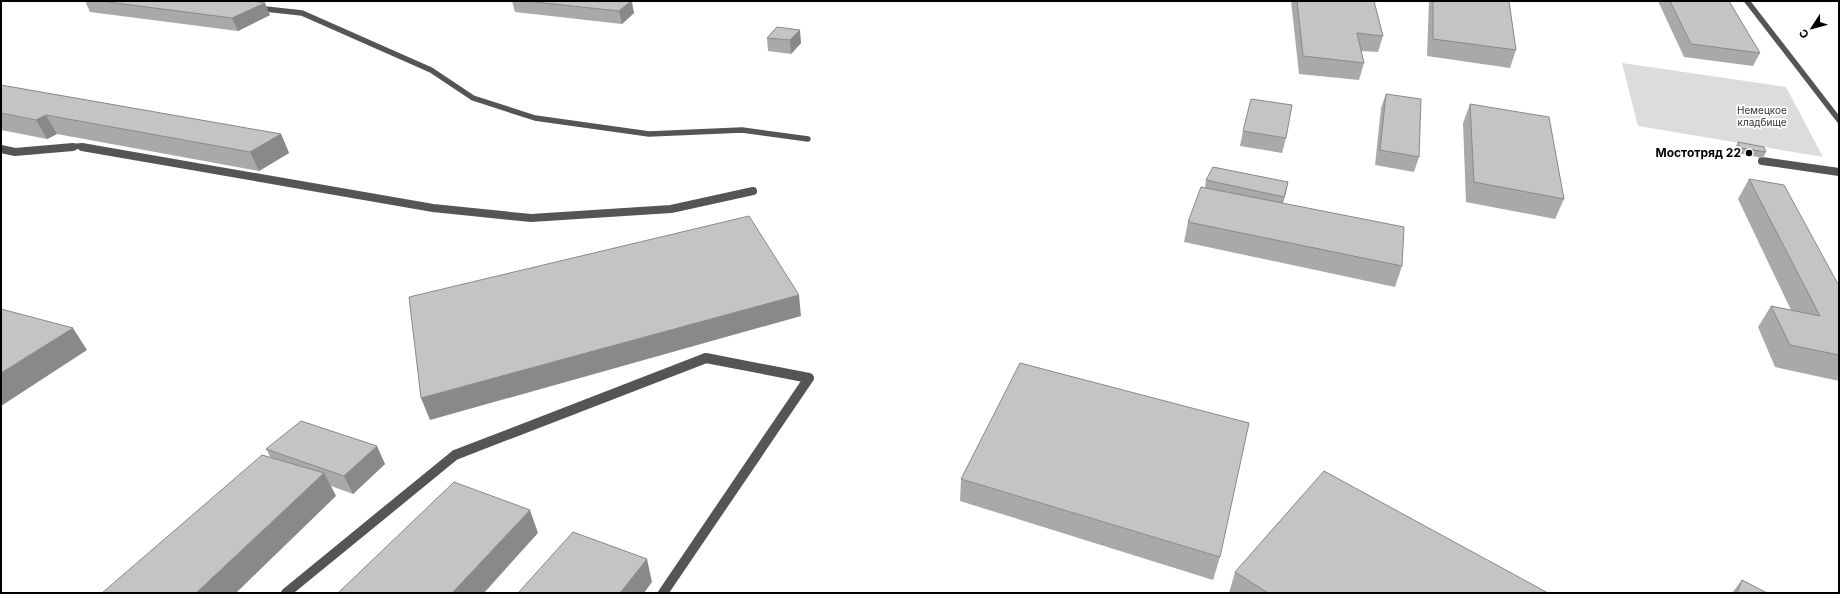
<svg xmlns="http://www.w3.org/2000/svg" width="1840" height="594" font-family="Inter,sans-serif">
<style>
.green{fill:#dcdcdc}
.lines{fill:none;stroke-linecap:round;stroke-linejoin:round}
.service-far2{stroke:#555;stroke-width:5.5}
.service-far1{stroke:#555;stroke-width:8}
.service{stroke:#555;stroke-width:10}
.tertiary{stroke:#555;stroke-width:5.5}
.wall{fill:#a9a9a9}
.shaded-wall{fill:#898989}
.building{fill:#c4c4c4;stroke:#898989}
.poi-dot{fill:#000;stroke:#fff;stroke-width:1.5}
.labels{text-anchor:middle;stroke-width:3.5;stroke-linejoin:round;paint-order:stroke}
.far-park-label{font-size:10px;fill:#333;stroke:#fff}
.poi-label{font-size:12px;font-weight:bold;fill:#000;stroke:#fff;text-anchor:end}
</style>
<rect width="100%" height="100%" fill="#fff"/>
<polygon class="green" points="1622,63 1786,87 1823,157 1638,126"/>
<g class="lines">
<g class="service-far2">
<polyline points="256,8 302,13 431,70 473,98 535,118 649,134 742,130 808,139"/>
<polyline points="63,148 79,146 88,148"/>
</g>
<g class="service-far1">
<polyline points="82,147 433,208 531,218 671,209 753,191"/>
<polyline points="1,149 15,152 73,147"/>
<polyline points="1762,161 1839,172"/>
</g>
<polyline class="service" points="286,593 455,455 706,358 809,378 663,593"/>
<polyline class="tertiary" points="1747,1 1839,120"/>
</g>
<g class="wall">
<polygon points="85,1 251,1 270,15 238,31 90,12"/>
<polygon points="512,1 632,1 634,13 622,24 515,12"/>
<polygon points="1291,1 1374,1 1383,36 1378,52 1361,51 1364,63 1359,80 1299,74"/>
<polygon points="1429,1 1509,1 1516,50 1510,68 1427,56"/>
<polygon points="1658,1 1729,1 1760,53 1753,66 1684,57"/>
<polygon points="777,27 801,43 791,54 768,51 767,38"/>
<polygon points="1,85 281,134 289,153 259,171 57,134 47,139 1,130"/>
<polygon points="1386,94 1419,157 1414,172 1375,165 1381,108"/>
<polygon points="1470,104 1564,199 1555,219 1466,202 1463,123"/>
<polygon points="1243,131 1286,138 1282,153 1240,146"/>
<polygon points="1738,142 1766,152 1763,158 1737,153 1735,148"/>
<polygon points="1749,179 1839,286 1839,381 1775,367 1758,327 1771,306 1791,310 1738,199"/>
<polygon points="1206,180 1288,182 1283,203 1402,266 1395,287 1184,242 1188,222 1205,188"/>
<polygon points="266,449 385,464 353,494 331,486 336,496 271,458"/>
<polygon points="961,479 1220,557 1213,580 960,501"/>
<polygon points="1235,572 1548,593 1229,593"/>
<polygon points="1742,580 1767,593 1732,593"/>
</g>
<g class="shaded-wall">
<polygon points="631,1 634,13 622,24 619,11"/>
<polygon points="265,3 270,15 238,31 232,18"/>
<polygon points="800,30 801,43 791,54 790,40"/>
<polygon points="46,115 57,134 47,139 36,120"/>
<polygon points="281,134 289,153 259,171 250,152"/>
<polygon points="1288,182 1286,193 1281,208 1284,197"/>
<polygon points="799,295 801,316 430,420 421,398"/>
<polygon points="73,328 87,350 1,406 1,373"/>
<polygon points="377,446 385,464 353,494 344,476"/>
<polygon points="324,473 336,496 236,593 196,593"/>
<polygon points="530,510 538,533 484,593 452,593"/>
<polygon points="647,559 652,582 644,593 620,593"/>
</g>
<g class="building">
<polygon points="100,1 251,1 265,3 232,18"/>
<polygon points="525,1 631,1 619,11"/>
<polygon points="1297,1 1374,1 1383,36 1357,33 1364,63 1303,56"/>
<polygon points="1433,1 1509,1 1516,50 1433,39"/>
<polygon points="1670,1 1729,1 1760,53 1691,44"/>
<polygon points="777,27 800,30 790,40 767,38"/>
<polygon points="1,85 281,134 250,152 46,115 36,120 1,113"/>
<polygon points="1386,94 1421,99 1419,157 1380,150"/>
<polygon points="1251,99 1292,105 1286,138 1243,131"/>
<polygon points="1470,104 1549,117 1564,199 1474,182"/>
<polygon points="1738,142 1764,147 1766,152 1740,148"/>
<polygon points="1213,167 1288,182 1284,197 1206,180"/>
<polygon points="1749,179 1784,185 1839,286 1839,355 1790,345 1771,306 1820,316"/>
<polygon points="1201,187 1404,227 1402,266 1188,222"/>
<polygon points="749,216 799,295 421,398 409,297"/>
<polygon points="1,309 73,328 1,373"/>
<polygon points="1020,363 1249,423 1220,557 961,479"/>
<polygon points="301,421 377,446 344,476 266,449"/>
<polygon points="262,455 324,473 196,593 102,593"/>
<polygon points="1324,471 1548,593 1268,593 1235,572"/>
<polygon points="454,482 530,510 452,593 338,593"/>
<polygon points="573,532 647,559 620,593 518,593"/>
<polygon points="1742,580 1767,593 1737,593"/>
</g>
<circle class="poi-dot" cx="1749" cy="153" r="4"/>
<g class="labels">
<g class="far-park-label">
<text x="1762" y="114">Немецкое<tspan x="1762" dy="12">кладбище</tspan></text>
</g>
<g class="poi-label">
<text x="1741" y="157">Мостотряд 22</text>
</g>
</g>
<rect width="1840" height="594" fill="none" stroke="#000000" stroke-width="4"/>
<g transform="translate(1812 28) rotate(234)" stroke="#ffffff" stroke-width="3" paint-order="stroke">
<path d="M0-3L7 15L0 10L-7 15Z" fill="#000000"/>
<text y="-6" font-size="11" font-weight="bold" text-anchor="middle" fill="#000000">С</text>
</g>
</svg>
